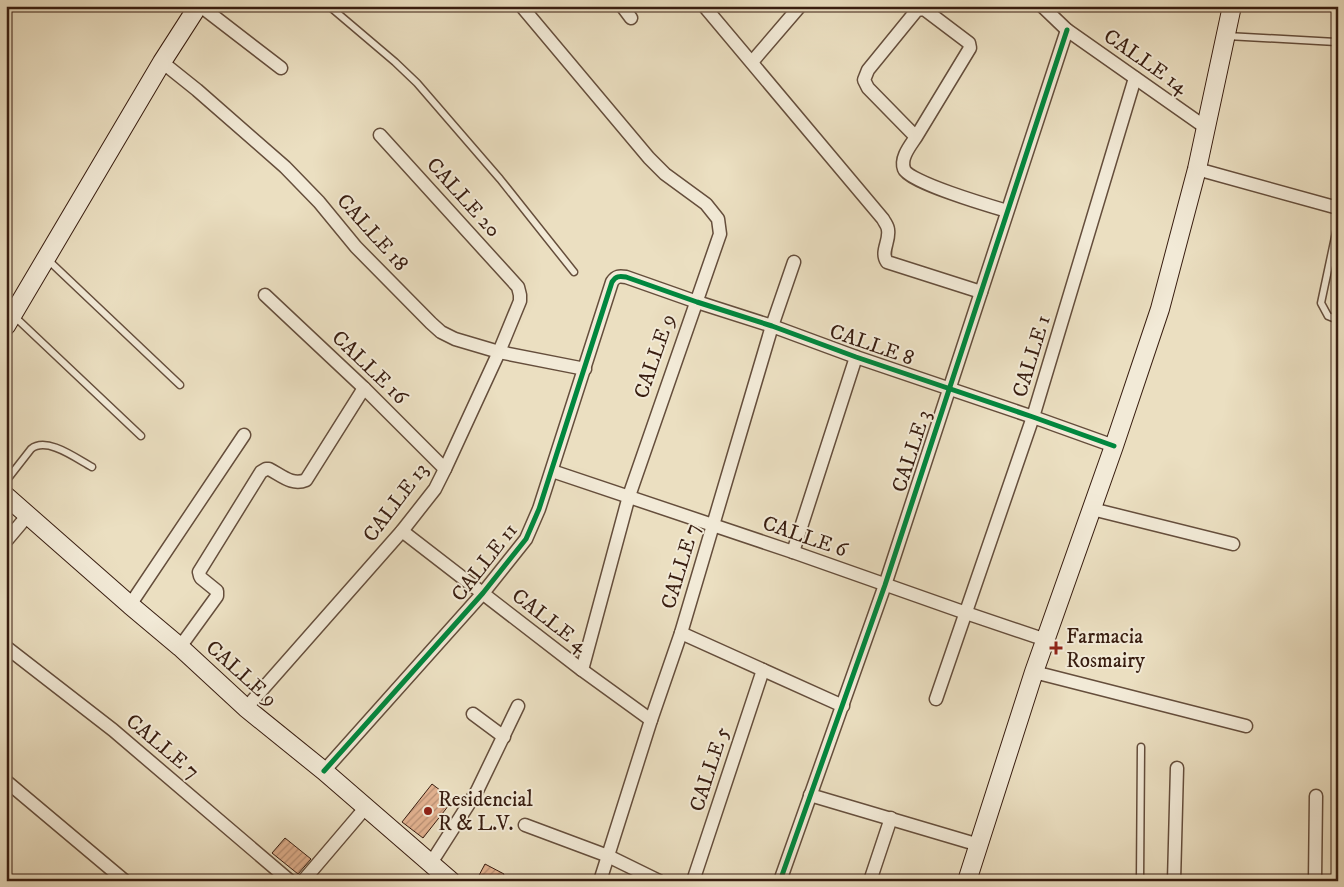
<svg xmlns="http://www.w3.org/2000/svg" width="1344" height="887" font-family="'IM FELL DW Pica',serif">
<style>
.building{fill:url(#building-hatch);stroke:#381d10}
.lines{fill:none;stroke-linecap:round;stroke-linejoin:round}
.lane-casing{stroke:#654e3c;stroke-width:9}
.street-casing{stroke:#654e3c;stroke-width:15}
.secondary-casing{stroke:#381d10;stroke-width:20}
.lane{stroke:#f2ead7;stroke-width:6}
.street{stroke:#f2ead7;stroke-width:12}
.secondary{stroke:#f2ead7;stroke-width:18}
.cycleway-casing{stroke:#f2ead7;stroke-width:8}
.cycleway{stroke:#00873e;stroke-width:5}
.poi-dot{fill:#8f2418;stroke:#f2ead7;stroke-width:2}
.labels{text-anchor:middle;stroke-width:4;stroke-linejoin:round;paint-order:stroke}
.street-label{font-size:21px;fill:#381d10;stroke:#f2ead7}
.poi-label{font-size:21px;fill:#381d10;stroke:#f2ead7;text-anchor:start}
</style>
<defs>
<pattern id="building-hatch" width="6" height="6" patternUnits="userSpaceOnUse" patternTransform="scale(1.25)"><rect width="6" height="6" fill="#e1b18f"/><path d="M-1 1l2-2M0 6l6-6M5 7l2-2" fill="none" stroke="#b78f73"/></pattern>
</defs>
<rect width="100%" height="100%" fill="#ebdfc1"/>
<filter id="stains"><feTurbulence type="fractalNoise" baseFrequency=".004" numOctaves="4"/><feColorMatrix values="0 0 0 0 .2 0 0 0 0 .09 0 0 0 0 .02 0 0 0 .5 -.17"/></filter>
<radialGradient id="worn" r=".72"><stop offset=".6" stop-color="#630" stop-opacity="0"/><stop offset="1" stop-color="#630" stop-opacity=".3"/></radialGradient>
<g class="building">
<polygon points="432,784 453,800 423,838 402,822"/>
<polygon points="285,838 311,859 298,874 272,853"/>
<polygon points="485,864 504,874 501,881 476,881"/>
</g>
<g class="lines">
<defs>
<g id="lane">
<polyline points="329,6 395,62 417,83 500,179 574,272"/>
<polyline points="1227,36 1336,42"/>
<polyline points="1338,223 1321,303 1328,316 1338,320"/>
<polyline points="47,259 180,385"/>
<polyline points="14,316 141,436"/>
<path d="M6 481 31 449C47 436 77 459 92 467"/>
<polyline points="1140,881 1141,747"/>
</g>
<g id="street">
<polyline points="203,6 207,11 281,68"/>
<polyline points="622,6 631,18"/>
<path d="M704 6 883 219C885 223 888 226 888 230 890 241 880 252 887 262L981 292"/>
<polyline points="1042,6 1067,30 1205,127"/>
<polyline points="523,8 649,158 665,174 706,204 718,219 720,234 629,496 582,670"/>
<polyline points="162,62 197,90 285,167 319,202 356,247 431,323 441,332 455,339 499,352 585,369"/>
<polyline points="752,62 800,6"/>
<path d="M916 137 868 88 864 80 868 70 912 16 917 10 924 9 969 43 970 48 916 137C910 146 900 158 904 169 908 182 990 206 1007 211"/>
<polyline points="1197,169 1338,208"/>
<polyline points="265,295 364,388 445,469"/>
<polyline points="552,471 793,552 966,613 1046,640"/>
<polyline points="1092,509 1233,544"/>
<polyline points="402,531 582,670 651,720"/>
<polyline points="6,541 28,515"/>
<polyline points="793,552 856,357"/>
<polyline points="130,605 244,435"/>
<polyline points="681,633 843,706"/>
<polyline points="6,647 113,730 290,881"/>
<path d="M180 647 217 596V591L201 578 200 576 199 572 261 472 266 469H269C281 475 292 486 306 480L364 388"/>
<polyline points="1034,672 1246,726"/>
<polyline points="936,699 1033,417 1135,78"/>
<polyline points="246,708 402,531 435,489 445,469 499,352 520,301 520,295 518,287 380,135"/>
<polyline points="473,714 504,737"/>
<path d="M324 771 483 593 526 539 539 509 612 282C616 276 619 276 626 277L697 302 772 326 856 357 1033 417 1114 446"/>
<polyline points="6,781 125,881"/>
<polyline points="810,795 979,845"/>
<polyline points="525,825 608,856 659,881"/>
<polyline points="431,863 477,791 518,706"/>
<polyline points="303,881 366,807"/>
<polyline points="600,881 651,720 681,633 772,326 794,262"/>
<polyline points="693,881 763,670"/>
<polyline points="780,881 885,585 1067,30"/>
<polyline points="870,881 891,818"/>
<polyline points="1174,881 1177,768"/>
<polyline points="1315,881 1316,796"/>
</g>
<g id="secondary">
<polyline points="6,326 162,62 198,6"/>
<polyline points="6,496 130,605 180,647 246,708 324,771 451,881"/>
<polyline points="967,881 1034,672 1114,446 1160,309 1197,169 1232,6"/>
</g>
</defs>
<use href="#lane" class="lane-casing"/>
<use href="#street" class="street-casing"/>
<use href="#secondary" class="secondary-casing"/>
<use href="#lane" class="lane"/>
<use href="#street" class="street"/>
<use href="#secondary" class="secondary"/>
<defs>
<g id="cycleway">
<path d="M324 771 483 593 526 539 539 509 612 282C616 276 619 276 626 277L697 302 772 326 856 357 1033 417 1114 446"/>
<polyline points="780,881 885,585 1067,30"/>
</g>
</defs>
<use href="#cycleway" class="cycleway-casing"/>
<use href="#cycleway" class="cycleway"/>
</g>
<g class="poi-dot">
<path d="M1053.5 640.5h5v5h5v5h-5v5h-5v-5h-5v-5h5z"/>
<circle cx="428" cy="811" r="5"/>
</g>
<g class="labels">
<g class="street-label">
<text transform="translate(1146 61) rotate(35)" y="7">CALLE 14</text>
<text transform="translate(464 197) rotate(48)" y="7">CALLE 20</text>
<text transform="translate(373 232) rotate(48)" y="7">CALLE 18</text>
<text transform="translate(872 344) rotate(19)" y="7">CALLE 8</text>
<text transform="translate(654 356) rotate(-71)" y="7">CALLE 9</text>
<text transform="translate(1031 356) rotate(-73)" y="7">CALLE 1</text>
<text transform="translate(370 367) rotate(44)" y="7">CALLE 16</text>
<text transform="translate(911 451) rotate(-72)" y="7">CALLE 3</text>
<text transform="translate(395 502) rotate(-53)" y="7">CALLE 13</text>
<text transform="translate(805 536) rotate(19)" y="7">CALLE 6</text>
<text transform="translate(484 562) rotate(-52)" y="7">CALLE 11</text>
<text transform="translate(680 566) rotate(-73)" y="7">CALLE 7</text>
<text transform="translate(550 620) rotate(38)" y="7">CALLE 4</text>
<text transform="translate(242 673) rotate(42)" y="7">CALLE 9</text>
<text transform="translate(163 746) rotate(40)" y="7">CALLE 7</text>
<text transform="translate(709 769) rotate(-72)" y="7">CALLE 5</text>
</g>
<g class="poi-label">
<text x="1066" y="643">Farmacia<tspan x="1066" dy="24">Rosmairy</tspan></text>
<text x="438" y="806">Residencial<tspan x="438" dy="24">R &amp; L.V.</tspan></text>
</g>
</g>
<rect width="1344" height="887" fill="none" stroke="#ebdfc1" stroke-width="25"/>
<rect x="8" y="8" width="1329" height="872" fill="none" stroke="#381d10" stroke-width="2.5"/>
<rect x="12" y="12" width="1319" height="862" fill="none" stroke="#381d10"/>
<rect width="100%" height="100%" filter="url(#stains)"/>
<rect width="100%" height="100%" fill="url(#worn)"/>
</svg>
